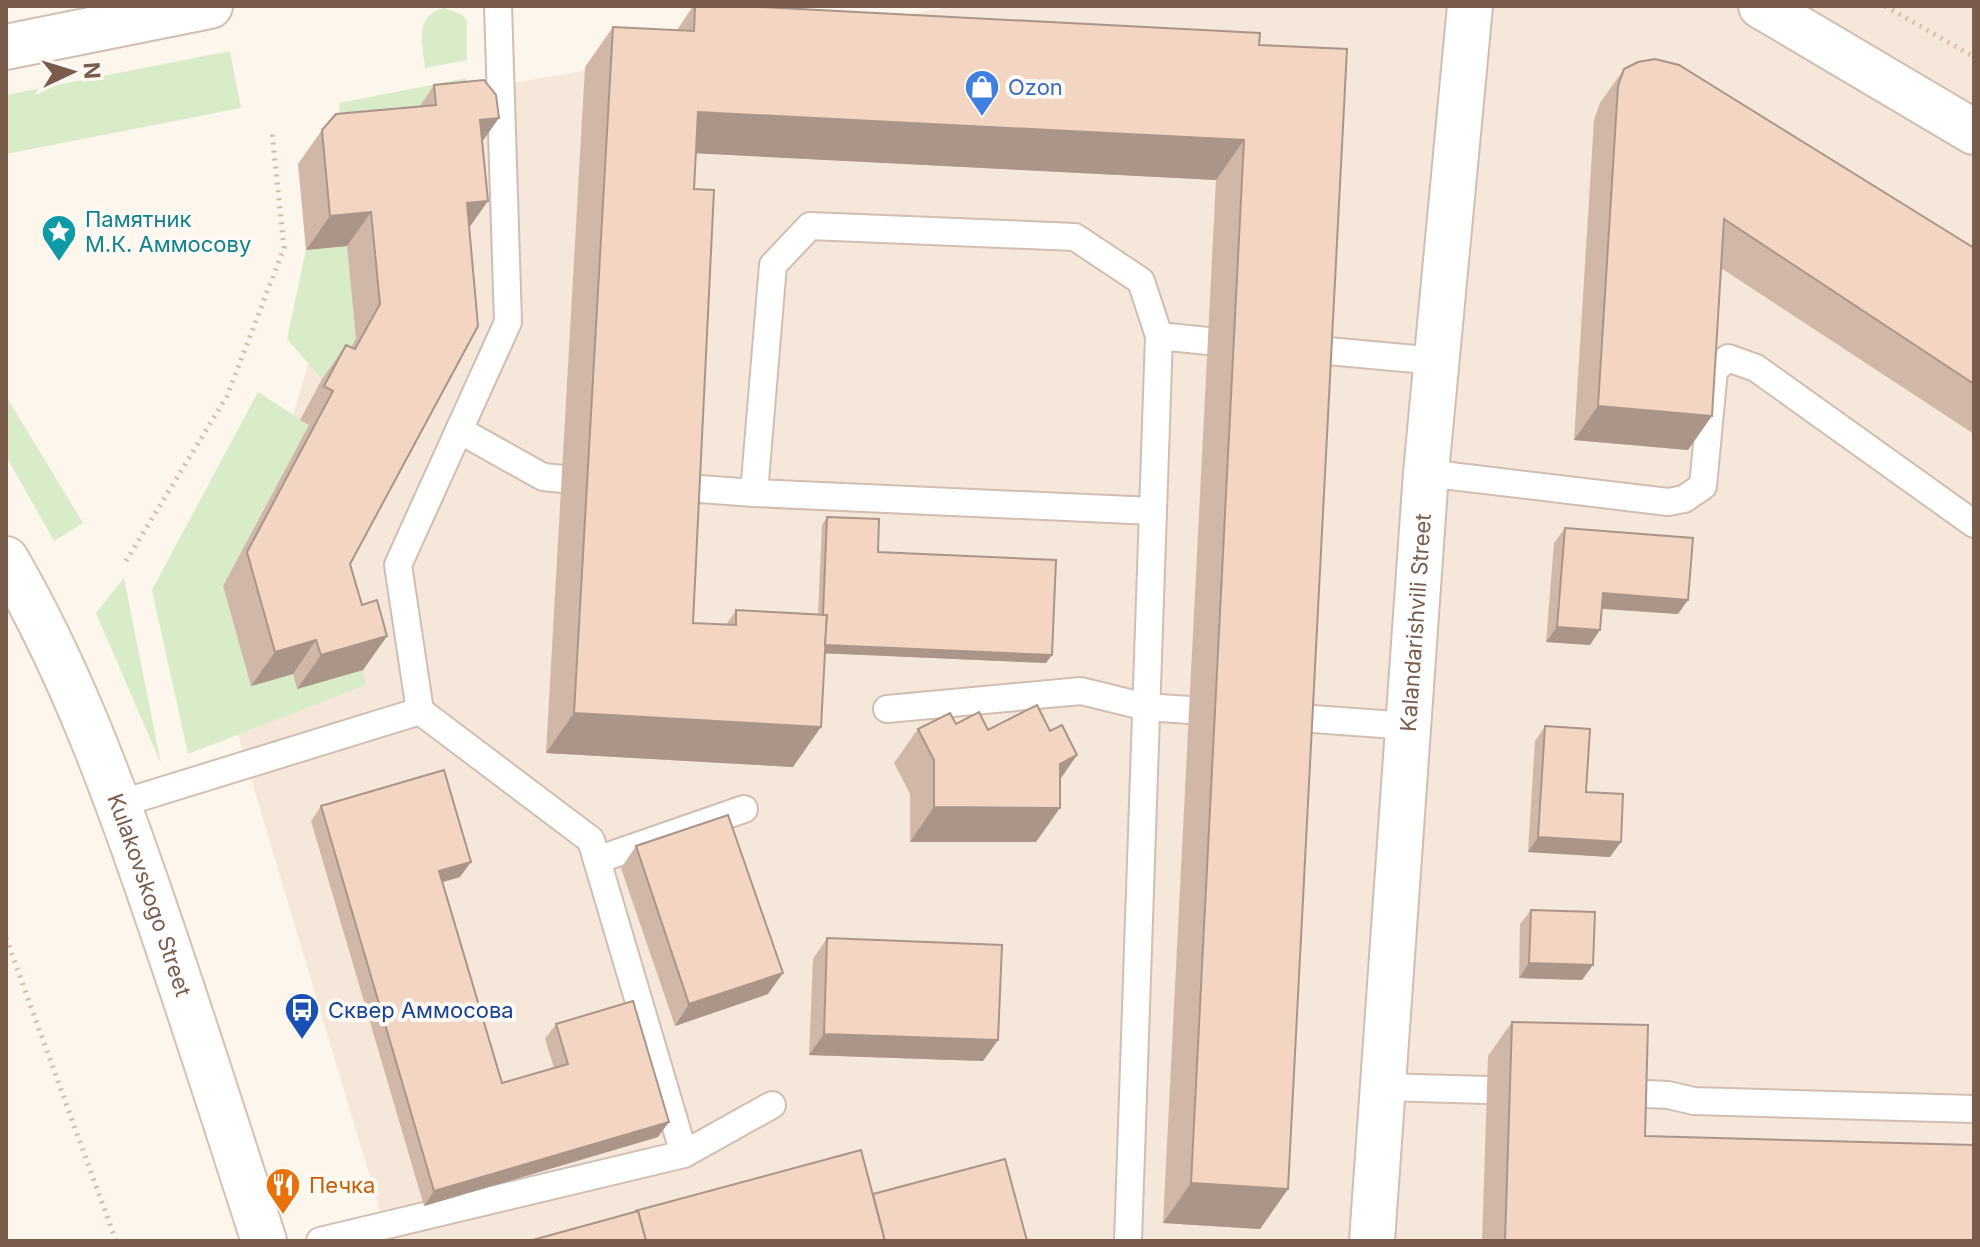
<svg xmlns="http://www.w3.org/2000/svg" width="1980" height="1247" font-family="Inter,sans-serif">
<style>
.residential{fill:#f5e8da}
.green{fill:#d8ecc9}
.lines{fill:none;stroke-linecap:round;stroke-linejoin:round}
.service-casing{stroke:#d1beb0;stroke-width:30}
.tertiary-casing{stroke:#d1beb0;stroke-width:48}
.secondary-casing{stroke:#d6c0b0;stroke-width:48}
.path{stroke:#d9b8a5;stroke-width:5;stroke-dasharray:2 6;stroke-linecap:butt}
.service{stroke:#fff;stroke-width:26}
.tertiary{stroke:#fff;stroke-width:44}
.secondary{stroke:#fff;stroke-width:44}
.wall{fill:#d1b7a8}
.shaded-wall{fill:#aa9588}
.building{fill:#f3d5c3;stroke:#aa9588;stroke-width:2}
.labels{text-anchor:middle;stroke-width:8;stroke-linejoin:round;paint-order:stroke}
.shop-label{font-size:22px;fill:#366cbe;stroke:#fffaf3;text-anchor:start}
.culture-label{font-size:22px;fill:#0d838f;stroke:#fffaf3;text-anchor:start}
.street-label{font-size:22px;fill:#7a5c4d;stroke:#fffaf3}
.transit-label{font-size:22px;fill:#164399;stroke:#fffaf3;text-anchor:start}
.food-label{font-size:22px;fill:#c56008;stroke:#fffaf3;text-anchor:start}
</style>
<rect width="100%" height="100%" fill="#fdf6ec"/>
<polygon class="residential" points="957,6 1974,6 1974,1241 389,1241 218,668 385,105"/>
<g class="green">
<path d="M444 8 461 14 467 20V60L425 68C423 43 413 16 444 8Z"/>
<polygon points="230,51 241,108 6,154 6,95"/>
<polygon points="467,78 467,113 342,146 339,103"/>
<polygon points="347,246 356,339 331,384 322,379 287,339 306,250"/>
<polygon points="258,392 309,425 223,586 251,686 293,674 297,689 363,670 366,685 188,754 152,590"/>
<polygon points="6,396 83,523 54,541 6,456"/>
<polygon points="124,578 161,764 96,613"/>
</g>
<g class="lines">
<defs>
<g id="service">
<polyline points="498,6 508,322 398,565 420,711 591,840 684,1154"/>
<polyline points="1159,336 1208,341"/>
<polyline points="1306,349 1437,361"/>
<polyline points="459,430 543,477 563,479"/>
<polyline points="1426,473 1668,502 1684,499 1703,486 1714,370 1728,358 1756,368 1974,524"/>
<polyline points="673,487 754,493 773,265 810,226 1075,237 1141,281 1159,336 1128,1241"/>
<polyline points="754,493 1153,511"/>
<polyline points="887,709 1081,691 1146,707 1189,710"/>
<polyline points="1286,717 1409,726"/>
<polyline points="119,804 420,711"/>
<polyline points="597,860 744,809"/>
<polyline points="1383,1087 1487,1090"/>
<polyline points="1624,1093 1668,1095 1694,1101 1974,1109"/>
<polyline points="320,1241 684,1154 772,1105"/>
</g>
<g id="tertiary">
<polyline points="1761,6 1974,132"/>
<polyline points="6,47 210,6"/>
<path id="s1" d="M1372 1241 1426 473 1470 6"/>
</g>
<g id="secondary">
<path id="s2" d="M6 559C68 665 112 783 152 900 191 1013 227 1127 264 1241"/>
</g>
</defs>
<use href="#service" class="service-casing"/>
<use href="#tertiary" class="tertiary-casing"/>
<use href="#secondary" class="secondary-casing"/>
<g class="path">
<polyline points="1885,6 1974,57"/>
<polyline points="126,561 227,396 284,248 272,132"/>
<polyline points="6,938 116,1241"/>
</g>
<use href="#service" class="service"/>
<use href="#tertiary" class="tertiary"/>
<use href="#secondary" class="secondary"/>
</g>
<g class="wall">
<polygon points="693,6 742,6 1259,45 1288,1189 1260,1229 1163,1223 1216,180 696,153 694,189 693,623 726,625 736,610 818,615 822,525 827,517 878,552 1052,655 1046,663 825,653 793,767 546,753 585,67 613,27 677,30"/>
<polygon points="1624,69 1974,248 1974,434 1721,268 1688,450 1574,440 1594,120 1600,103"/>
<polygon points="434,85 482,141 469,228 350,564 362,605 387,636 363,670 297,689 293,674 251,686 223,586 309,425 300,420 322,379 346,345 351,347 356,339 347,246 306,250 298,164 322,130 420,106"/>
<polygon points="1565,528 1678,614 1602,609 1590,645 1546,642 1554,543"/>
<polygon points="956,724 988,730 1050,731 1077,755 1060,780 1036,842 910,842 910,794 894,763 918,729"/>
<polygon points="1545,726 1586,792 1610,857 1528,852 1535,741"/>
<polygon points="321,806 460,877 443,882 502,1083 554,1068 545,1039 556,1024 658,1137 424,1206 311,821"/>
<polygon points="636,846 768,994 675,1026 621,868"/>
<polygon points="1531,910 1582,980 1519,978 1520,924"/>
<polygon points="827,938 998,1040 983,1061 809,1055 813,959"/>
<polygon points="1512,1022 1645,1136 1974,1241 1482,1241 1488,1056"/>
</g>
<g class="shaded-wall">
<polygon points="698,112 1244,140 1216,180 670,152"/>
<polygon points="499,118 475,152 480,120"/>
<polygon points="488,201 464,235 467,203"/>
<polygon points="371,212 347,246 306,250 330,216"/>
<polygon points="1598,406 1712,416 1688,450 1574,440"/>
<polygon points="1603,593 1688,600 1678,614 1593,608"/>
<polygon points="1557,627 1600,630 1590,645 1546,642"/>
<polygon points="387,636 363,670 297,689 321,655"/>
<polygon points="316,640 293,674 251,686 275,652"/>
<polygon points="822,645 1052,655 1046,663 817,653"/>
<polygon points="574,713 821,727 793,767 546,753"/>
<polygon points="1077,755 1053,789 1060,764"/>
<polygon points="934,807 1060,808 1036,842 910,842"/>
<polygon points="1538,837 1621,842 1610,857 1528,852"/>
<polygon points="471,862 460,877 429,886 439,871"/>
<polygon points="1529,963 1593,965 1582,980 1519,978"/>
<polygon points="783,973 768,994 675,1026 689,1004"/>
<polygon points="824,1034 998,1040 983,1061 809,1055"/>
<polygon points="669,1122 658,1137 424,1206 434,1191"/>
<polygon points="1191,1183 1288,1189 1260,1229 1163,1223"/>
</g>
<g class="building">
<polygon points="695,6 742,6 1260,33 1259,45 1347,49 1288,1189 1191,1183 1244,140 698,112 694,189 714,190 693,623 736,625 736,610 827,615 821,727 574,713 613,27 694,31"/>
<polygon points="1655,59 1679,65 1974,248 1974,384 1724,219 1712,416 1598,406 1618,86 1624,69 1638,62"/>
<polygon points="484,80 496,95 499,118 480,120 488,201 467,203 478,326 350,564 362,605 377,600 387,636 321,655 316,640 275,652 247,552 333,391 324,386 346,345 355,349 380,304 371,212 330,216 322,130 336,114 436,105 434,85"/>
<polygon points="827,517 879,519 878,552 1056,560 1052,655 825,645 827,615 823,615"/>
<polygon points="1565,528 1693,538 1688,600 1603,593 1600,630 1557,627"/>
<polygon points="1037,705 1050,731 1062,725 1077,755 1060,764 1060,808 934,807 934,760 918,729 950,713 956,724 979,712 988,730"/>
<polygon points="1545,726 1590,729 1586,792 1623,794 1621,842 1538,837"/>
<polygon points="444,770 471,862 439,871 502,1083 568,1064 556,1024 633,1001 669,1122 434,1191 321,806"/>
<polygon points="728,815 783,973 689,1004 636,846"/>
<polygon points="1531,910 1595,912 1593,965 1529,963"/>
<polygon points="827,938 1002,945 998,1040 824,1034"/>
<polygon points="1512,1022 1648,1025 1645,1136 1974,1145 1974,1241 1505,1241"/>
<polygon points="861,1150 885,1241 646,1241 638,1211 635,1211"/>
<polygon points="1005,1159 1027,1241 885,1241 873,1194"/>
<polygon points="638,1211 646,1241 529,1241"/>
</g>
<defs>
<symbol id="shop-pin" viewBox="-11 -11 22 30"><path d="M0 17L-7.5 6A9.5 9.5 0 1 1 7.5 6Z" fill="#3f7fe0" stroke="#fffaf3"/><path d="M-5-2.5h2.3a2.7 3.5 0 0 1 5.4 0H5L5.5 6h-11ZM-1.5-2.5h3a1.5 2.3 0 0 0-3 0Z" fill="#fff"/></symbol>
<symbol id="sight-pin" viewBox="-11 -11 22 30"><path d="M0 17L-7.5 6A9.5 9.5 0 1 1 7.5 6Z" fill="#0f9aa8" stroke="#fffaf3"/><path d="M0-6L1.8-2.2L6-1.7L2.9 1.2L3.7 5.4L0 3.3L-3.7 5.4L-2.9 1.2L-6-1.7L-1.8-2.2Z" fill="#fff"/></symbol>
<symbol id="bus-pin" viewBox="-11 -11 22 30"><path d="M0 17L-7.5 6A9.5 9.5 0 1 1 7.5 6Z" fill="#1a4fb4" stroke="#fffaf3"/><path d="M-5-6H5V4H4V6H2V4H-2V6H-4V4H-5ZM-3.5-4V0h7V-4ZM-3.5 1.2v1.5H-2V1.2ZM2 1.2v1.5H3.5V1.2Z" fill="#fff"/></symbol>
<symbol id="restaurant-pin" viewBox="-11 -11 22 30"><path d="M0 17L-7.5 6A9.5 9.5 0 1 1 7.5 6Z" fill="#e8710a" stroke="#fffaf3"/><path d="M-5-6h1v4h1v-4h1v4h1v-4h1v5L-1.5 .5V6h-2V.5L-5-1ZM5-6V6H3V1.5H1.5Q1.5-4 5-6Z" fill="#fff"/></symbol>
</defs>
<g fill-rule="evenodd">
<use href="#shop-pin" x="962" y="67" width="40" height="54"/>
<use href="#sight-pin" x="39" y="212" width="40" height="54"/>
<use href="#bus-pin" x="282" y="990" width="40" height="54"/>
<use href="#restaurant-pin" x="263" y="1165" width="40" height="54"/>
</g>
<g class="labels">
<g class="shop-label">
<text x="1008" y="95">Ozon</text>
</g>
<g class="culture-label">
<text x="85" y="227">Памятник<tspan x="85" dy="25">М.К. Аммосову</tspan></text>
</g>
<g class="street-label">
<text dy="8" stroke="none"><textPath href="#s1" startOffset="620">Kalandarishvili Street</textPath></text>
<text dy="8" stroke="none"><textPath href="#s2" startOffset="366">Kulakovskogo Street</textPath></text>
</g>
<g class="transit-label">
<text x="328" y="1018">Сквер Аммосова</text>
</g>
<g class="food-label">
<text x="309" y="1193">Печка</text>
</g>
</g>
<rect width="1980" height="1247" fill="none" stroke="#7a5c4d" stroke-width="16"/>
<g transform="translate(72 72) rotate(86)" stroke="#fffaf3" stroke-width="6" paint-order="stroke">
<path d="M0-6L14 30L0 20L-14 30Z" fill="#7a5c4d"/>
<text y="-12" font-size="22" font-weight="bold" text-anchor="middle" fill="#7a5c4d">N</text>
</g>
</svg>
